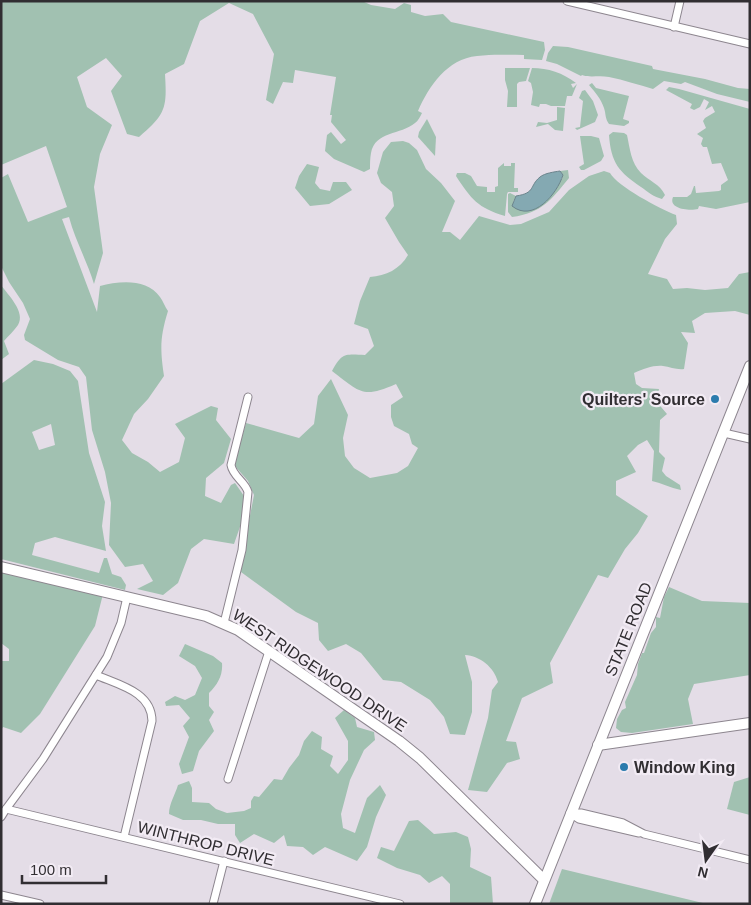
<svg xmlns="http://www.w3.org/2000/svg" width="751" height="905" font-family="Arial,sans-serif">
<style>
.green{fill:#a1c1b1;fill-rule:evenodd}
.water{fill:#84a9b2;stroke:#6b848c}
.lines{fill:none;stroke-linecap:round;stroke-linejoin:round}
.street-casing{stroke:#8d868f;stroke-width:9}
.secondary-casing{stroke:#8d868f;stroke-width:12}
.street{stroke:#fff;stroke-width:7}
.secondary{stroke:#fff;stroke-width:10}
.poi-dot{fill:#2b7bad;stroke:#f2ebf4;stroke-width:2}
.labels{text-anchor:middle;stroke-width:4.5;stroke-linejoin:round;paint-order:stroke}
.poi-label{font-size:16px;font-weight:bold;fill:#312e32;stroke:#f2ebf4;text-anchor:end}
.street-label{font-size:16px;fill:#312e32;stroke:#f2ebf4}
</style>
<rect width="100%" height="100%" fill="#e4dde7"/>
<g class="green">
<path d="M1 1H362L371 5 395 9 404 3 411 5V12L425 16 443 14 451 22 544 42 545 50 542 60 524 59V55C508 55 493 54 477 56 447 59 429 86 418 111L422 113C420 117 418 121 415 123 401 135 375 131 371 153 370 158 370 164 370 169L364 172 334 159 325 151 327 135 331 132 341 144 346 140 331 122 332 115H330L336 77 295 70 293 83 283 82 273 104 266 100 274 54 253 14 229 3 200 21 184 64 165 74C167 108 166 114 139 137L127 134 111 91 122 76 106 58 77 77 87 107 112 125 100 154 94 187 103 253 94 284C87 261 75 240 69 217L62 219 97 312 100 286C119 281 147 278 160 297 163 301 165 307 168 311 160 337 160 349 164 376L148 399 134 414 122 440 132 453 148 462 160 472 179 462 185 438 175 424 211 406 218 408 216 420 231 439 224 463 206 478 205 496 221 503 231 485 235 483 244 496 242 521 234 544 204 539 191 549 178 583 163 595 137 589 153 581 143 564 125 567 109 545 111 503 105 472 92 430 86 377 79 367 58 360 25 340 24 335 30 319 23 303 9 282 1 266V178L8 174 28 222 67 207 46 146 1 165Z"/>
<path d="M553 46 568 47 652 66 653 69 705 79 738 88 750 89V102L717 94 685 82 681 84 664 81 653 89C639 85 624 80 609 77 599 75 590 78 582 75L581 76 557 64 546 61 548 53Z"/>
<polygon points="505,68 530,68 526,81 519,82 517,84 517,107 507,107 508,91 505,80"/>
<path d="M532 68C548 68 563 73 576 83L571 84 573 88 577 84 572 96H567L565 106H551L546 104H540L539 107 531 105 533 92 531 83 528 81Z"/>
<path d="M592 83 596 88 629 96 623 119 629 121V123L624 126 609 124C605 119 606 114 604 108 601 99 595 92 589 85Z"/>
<path d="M669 87 679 89 750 109V202L716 209 699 206 698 209C689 211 668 209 673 197H687L691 194 694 186H695L696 193 719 191 721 190V185L728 180 721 163 712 164 707 147H703L701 144 703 138 697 134 706 128 703 121 705 118 715 112 712 106 705 110 709 102 704 99 700 107 694 110 690 108 692 104 666 90Z"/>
<polygon points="585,90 593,101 598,115 595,122 577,130 575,128 580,127 583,101 579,98 582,91"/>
<polygon points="557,107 565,108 563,131 555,130 548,124 536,127 538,122 547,123 557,120"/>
<polygon points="427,119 436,137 435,156 418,137 419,132"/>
<path d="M613 132 624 133 627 135C630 149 631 163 641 173 649 181 660 184 665 195L662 199C654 197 648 192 641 187 619 172 611 163 609 135Z"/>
<polygon points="580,136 591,136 599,138 604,156 601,161 584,170 581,170 579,167 584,164"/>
<path d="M403 141 409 143 417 150 426 169 441 183 455 201 442 232H450L460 240 479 216 510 225 521 224 549 212 569 190 589 176 604 171 610 173C617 186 660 209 676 215L677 224 665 239 648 274 667 279 673 289 687 288 705 290 728 288 739 274 750 272V315L735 311 705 313 692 321 695 333 681 332 688 343 684 369C677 370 670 367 663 366 653 365 644 369 634 373L636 384 642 388 659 389 656 401 667 414 660 420 659 452 665 458 662 471 666 476 680 485 681 490C670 488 662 483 652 481L654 451 647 440 638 445 627 456 636 472 616 481V495L648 516 638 533 625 549 608 578 598 575 550 663 553 683 522 698 506 741 516 742 520 759 507 763 487 792 468 790 488 718 492 690 498 682C494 667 480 656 465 655L472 682V712L465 735 450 734 444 717 430 700 401 682 383 680 361 653 346 644 328 651 319 640 318 623 296 612 241 572 242 557 254 495 248 481 234 465 246 423 299 438 314 424 318 396 331 379 348 415 343 438 345 456 354 468 370 478 397 473 408 466 418 448 412 444 409 434 394 426 391 417V405L403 397 396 384C362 399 360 392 332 371 342 353 344 354 365 355L374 346 368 329 354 324 360 301 370 277C386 276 400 269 408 255L399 242 385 218 394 206 392 192 381 183 377 173 383 152 391 142Z"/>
<path d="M504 163V166H511V163H515L514 188H518V192H508L507 194 505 216C478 208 471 199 456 176L457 173H465L471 176 477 186 487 187V192H495V187L498 186V168Z"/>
<polygon points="307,164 319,167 315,183 320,189 330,191 333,182 346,182 352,190 329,204 310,206 295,188 299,176"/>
<path d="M568 170 569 178C551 200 542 213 512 217L508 212V194L510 193 516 196 513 202 562 179 563 175 560 171Z"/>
<path d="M1 285C8 295 26 312 18 325 14 331 8 336 4 341L9 354 1 360Z"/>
<path d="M34 360 53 364 70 371 78 381 89 453 105 502 102 526 106 551 55 537 35 543 32 555 99 573 104 558H107L112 574 121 577 126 585 125 590 1 559V384ZM51 424 55 445 39 450 32 432Z"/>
<polygon points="1,571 103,594 95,626 40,714 21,733 3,727 1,730 1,661 9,661 9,649 1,643"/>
<polygon points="669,587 702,601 750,603 750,675 694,684 688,699 693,724 632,733 621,732 616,728 617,719 622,710 626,708 625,702 637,675 638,664 642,653 644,653 651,633 656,627 656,617 660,618 664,597"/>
<path d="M185 644 213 656 222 663C223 675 218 684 209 693V706L214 712 209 720 214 731 199 751 193 771 182 774 179 764 189 737 183 726 190 718 179 705 166 706 165 702 175 696 185 700 195 695 202 678 195 666 179 656Z"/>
<path d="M344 710 355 718 357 727 374 732 375 740 364 750 350 780 341 814 343 828 355 833 367 798 380 785 386 795 376 817 367 847 357 861 325 847 313 855 303 847 287 846 284 835 274 843 254 834 240 843 235 835V824H218L201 820H183L169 814C169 804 175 795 178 785L189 781 192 788V802L209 803 216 809 227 813 244 811 251 808V801L254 796 259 797 274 779 282 780 289 768 299 755 304 741 312 731 322 737 321 749 333 756 330 766 338 774 348 760V741L335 718Z"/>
<polygon points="750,777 750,815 727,809 734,782"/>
<polygon points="418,820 434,834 456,832 468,837 471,849 470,867 491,877 493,904 450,904 450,884 442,876 429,883 420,875 397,868 377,858 381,847 394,851 409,821"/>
<polygon points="562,869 707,904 549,904"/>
</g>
<path class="water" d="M560 171 563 175C557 194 533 223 512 206L516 196C536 193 529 186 540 177 545 173 554 172 560 171Z"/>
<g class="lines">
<defs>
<g id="street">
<polyline points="567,1 750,44"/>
<polyline points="674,27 680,1"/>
<polyline points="724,433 750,439"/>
<path d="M224 623 242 550 248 492C245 481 233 477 231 465L248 397"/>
<path d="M96 675C119 685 152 692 152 721L124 837"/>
<polyline points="228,779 269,651"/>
<polyline points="6,809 400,904"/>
<polyline points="570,813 581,813 623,823 644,834 750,860"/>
<polyline points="570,813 579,819 639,833"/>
<polyline points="1,817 6,809 43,759 107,657 121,623 127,597"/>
<polyline points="1,895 40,904"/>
<polyline points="213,904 224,861"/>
</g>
<g id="secondary">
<polyline points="1,567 206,616 238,630 399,741 420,758 544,880"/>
<polyline points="598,745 750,723"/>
<polyline points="535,904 750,366"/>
</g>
</defs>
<use href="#street" class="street-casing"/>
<use href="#secondary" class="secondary-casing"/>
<use href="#street" class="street"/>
<use href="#secondary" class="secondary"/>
</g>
<g class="poi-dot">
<circle cx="715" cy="399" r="5"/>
<circle cx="624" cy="767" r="5"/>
</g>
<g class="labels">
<g class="poi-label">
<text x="705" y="405">Quilters' Source</text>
<text x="634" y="773" text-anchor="start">Window King</text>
</g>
<g class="street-label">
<text transform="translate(628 629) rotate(-68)" y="6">STATE ROAD</text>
<text transform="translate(320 670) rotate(34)" y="6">WEST RIDGEWOOD DRIVE</text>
<text transform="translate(206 843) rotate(14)" y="6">WINTHROP DRIVE</text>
</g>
</g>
<rect width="751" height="905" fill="none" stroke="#312e32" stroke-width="5"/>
<g transform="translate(706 860) rotate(194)" stroke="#f2ebf4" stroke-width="4" paint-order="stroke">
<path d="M0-4L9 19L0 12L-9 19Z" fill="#312e32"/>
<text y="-8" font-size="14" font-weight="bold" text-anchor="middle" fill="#312e32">N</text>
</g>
<path d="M22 875v8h84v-8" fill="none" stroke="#312e32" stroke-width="2.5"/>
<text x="30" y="875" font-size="15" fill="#312e32" stroke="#f2ebf4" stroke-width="4" paint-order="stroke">100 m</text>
</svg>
